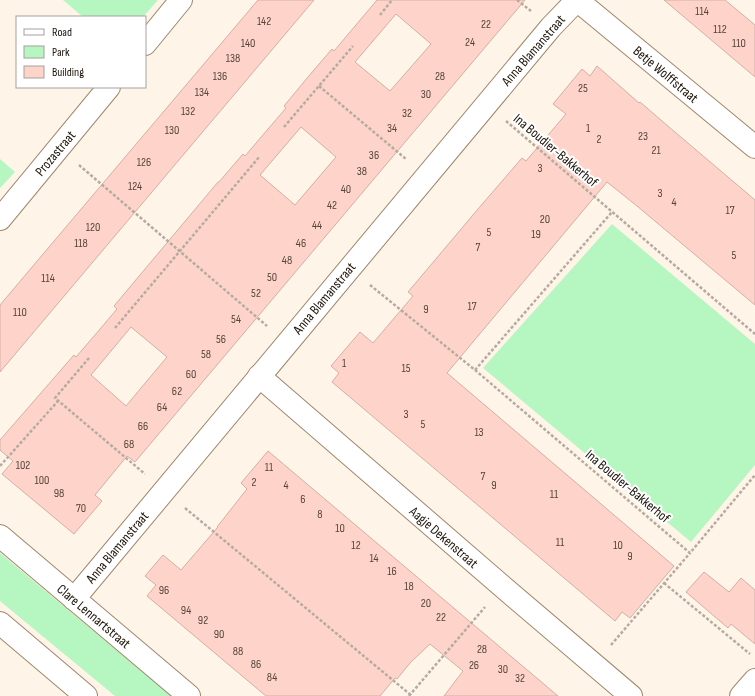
<svg xmlns="http://www.w3.org/2000/svg" width="755" height="696" font-family="'Sofia Sans Condensed',sans-serif">
<style>
.green{fill:#b6f6c1}
.building{fill:#fed4ca;stroke:#d5ada4;fill-rule:evenodd}
.lines{fill:none;stroke-linecap:round;stroke-linejoin:round}
.minor-casing{stroke:#9f876c;stroke-width:24}
.path{stroke:#b6aba0;stroke-width:2.5;stroke-dasharray:3 2;stroke-linecap:butt}
.minor{stroke:#fff;stroke-width:22}
.labels{text-anchor:middle;stroke-width:4;stroke-linejoin:round;paint-order:stroke}
.number-label{font-size:12px;fill:#55443a}
.street-label{font-size:14px;fill:#1d140a;stroke:#fff}
</style>
<rect width="100%" height="100%" fill="#fff4e8"/>
<g class="green">
<polygon points="63,0 158,0 143,17 83,17"/>
<polygon points="0,159 15,172 0,188"/>
<polygon points="612,224 755,344 755,465 691,542 483,368"/>
<polygon points="0,553 171,696 115,696 0,601"/>
</g>
<g class="building">
<polygon points="258,0 314,0 0,372 0,305"/>
<path d="M377 0H525L135 462 127 456 95 495 102 501 74 534 2 474 13 461 0 450V440L74 355 76 357 95 335 117 309 114 306 218 182H219L243 154 245 156 286 108 284 106 308 77 332 49 334 51ZM396 14 431 44 390 91 355 62ZM301 127 336 157 295 205 260 175ZM131 327 167 357 126 406 91 375Z"/>
<polygon points="664,0 725,0 755,25 755,77"/>
<polygon points="597,66 639,103 640,102 669,127 755,200 755,305 637,206 607,182 447,373 674,566 630,618 622,612 615,621 332,382 339,373 331,366 360,332 373,343 413,296 408,292 478,209 522,158 526,161 566,114 553,104 582,69 590,76"/>
<polygon points="268,451 417,577 558,696 444,696 463,671 430,644 410,663 397,679 395,678 380,696 266,696 235,670 147,596 156,585 145,576 163,555 181,570 218,527 217,527 247,489 241,483"/>
<polygon points="704,572 729,592 741,578 755,590 755,644 731,624 728,628 686,592"/>
</g>
<g class="lines">
<defs>
<g id="minor">
<polyline points="145,44 181,0"/>
<polyline points="0,219 109,87"/>
<polyline points="259,376 503,587 631,696"/>
<polyline points="0,536 189,696"/>
<polyline points="74,599 551,27 577,0 755,147"/>
<polyline points="0,623 86,696"/>
<polyline points="741,696 755,680"/>
</g>
</defs>
<use href="#minor" class="minor-casing"/>
<g class="path">
<polyline points="517,0 531,11"/>
<polyline points="380,15 392,0"/>
<polyline points="319,86 406,159"/>
<polyline points="506,121 755,334"/>
<polyline points="284,127 353,46"/>
<polyline points="79,165 267,326"/>
<polyline points="370,285 475,370 690,553 755,475"/>
<polyline points="115,328 260,156"/>
<polyline points="89,358 55,398 145,474"/>
<polyline points="475,370 612,212"/>
<polyline points="0,466 58,401"/>
<polyline points="185,508 412,696"/>
<polyline points="664,583 750,654"/>
<polyline points="611,645 690,553"/>
<polyline points="409,696 485,607"/>
</g>
<use href="#minor" class="minor"/>
</g>
<g class="labels">
<g class="number-label">
<text x="702" y="15">114</text>
<text x="264" y="25">142</text>
<text x="486" y="28">22</text>
<text x="720" y="33">112</text>
<text x="470" y="46">24</text>
<text x="248" y="47">140</text>
<text x="739" y="47">110</text>
<text x="233" y="62">138</text>
<text x="220" y="80">136</text>
<text x="440" y="80">28</text>
<text x="583" y="92">25</text>
<text x="202" y="96">134</text>
<text x="426" y="98">30</text>
<text x="188" y="115">132</text>
<text x="407" y="117">32</text>
<text x="392" y="132">34</text>
<text x="588" y="132">1</text>
<text x="172" y="134">130</text>
<text x="643" y="140">23</text>
<text x="599" y="143">2</text>
<text x="656" y="154">21</text>
<text x="374" y="159">36</text>
<text x="144" y="166">126</text>
<text x="540" y="172">3</text>
<text x="362" y="175">38</text>
<text x="135" y="190">124</text>
<text x="346" y="193">40</text>
<text x="660" y="197">3</text>
<text x="674" y="206">4</text>
<text x="332" y="209">42</text>
<text x="730" y="214">17</text>
<text x="545" y="223">20</text>
<text x="317" y="229">44</text>
<text x="93" y="231">120</text>
<text x="489" y="236">5</text>
<text x="536" y="238">19</text>
<text x="81" y="247">118</text>
<text x="301" y="247">46</text>
<text x="478" y="251">7</text>
<text x="734" y="259">5</text>
<text x="287" y="264">48</text>
<text x="272" y="281">50</text>
<text x="48" y="282">114</text>
<text x="256" y="297">52</text>
<text x="472" y="310">17</text>
<text x="426" y="313">9</text>
<text x="20" y="316">110</text>
<text x="236" y="323">54</text>
<text x="221" y="343">56</text>
<text x="206" y="358">58</text>
<text x="344" y="367">1</text>
<text x="406" y="372">15</text>
<text x="191" y="378">60</text>
<text x="177" y="395">62</text>
<text x="162" y="411">64</text>
<text x="406" y="418">3</text>
<text x="423" y="428">5</text>
<text x="143" y="430">66</text>
<text x="479" y="436">13</text>
<text x="129" y="448">68</text>
<text x="23" y="469">102</text>
<text x="269" y="471">11</text>
<text x="483" y="480">7</text>
<text x="42" y="484">100</text>
<text x="254" y="486">2</text>
<text x="286" y="489">4</text>
<text x="494" y="489">9</text>
<text x="59" y="497">98</text>
<text x="554" y="498">11</text>
<text x="303" y="503">6</text>
<text x="81" y="512">70</text>
<text x="320" y="518">8</text>
<text x="340" y="532">10</text>
<text x="560" y="546">11</text>
<text x="356" y="549">12</text>
<text x="618" y="549">10</text>
<text x="630" y="560">9</text>
<text x="374" y="562">14</text>
<text x="392" y="575">16</text>
<text x="409" y="590">18</text>
<text x="164" y="594">96</text>
<text x="426" y="607">20</text>
<text x="186" y="614">94</text>
<text x="441" y="621">22</text>
<text x="203" y="624">92</text>
<text x="219" y="638">90</text>
<text x="482" y="653">28</text>
<text x="238" y="655">88</text>
<text x="256" y="668">86</text>
<text x="474" y="669">26</text>
<text x="503" y="673">30</text>
<text x="272" y="681">84</text>
<text x="520" y="682">32</text>
</g>
<g class="street-label">
<text transform="translate(533 50) rotate(-49)" y="5">Anna Blamanstraat</text>
<text transform="translate(666 74) rotate(40)" y="5">Betje Wolffstraat</text>
<text transform="translate(556 150) rotate(40)" y="5">Ina Boudier-Bakkerhof</text>
<text transform="translate(55 153) rotate(-50)" y="5">Prozastraat</text>
<text transform="translate(324 298) rotate(-50)" y="5">Anna Blamanstraat</text>
<text transform="translate(628 486) rotate(40)" y="5">Ina Boudier-Bakkerhof</text>
<text transform="translate(444 537) rotate(41)" y="5">Aagje Dekenstraat</text>
<text transform="translate(117 547) rotate(-50)" y="5">Anna Blamanstraat</text>
<text transform="translate(94 616) rotate(40)" y="5">Clare Lennartstraat</text>
</g>
</g>
<rect x="16" y="16" width="130" height="72" fill="#ffffff" stroke="#a5a19d"/>
<rect x="24" y="29" width="20" height="6" fill="#ffffff" stroke="#a5a19d"/>
<text x="52" y="36" font-size="12" fill="#1d140a">Road</text>
<rect x="24" y="46" width="20" height="12" fill="#b6f6c1" stroke="#a5a19d"/>
<text x="52" y="56" font-size="12" fill="#1d140a">Park</text>
<rect x="24" y="66" width="20" height="12" fill="#fed4ca" stroke="#a5a19d"/>
<text x="52" y="76" font-size="12" fill="#1d140a">Building</text>
</svg>
